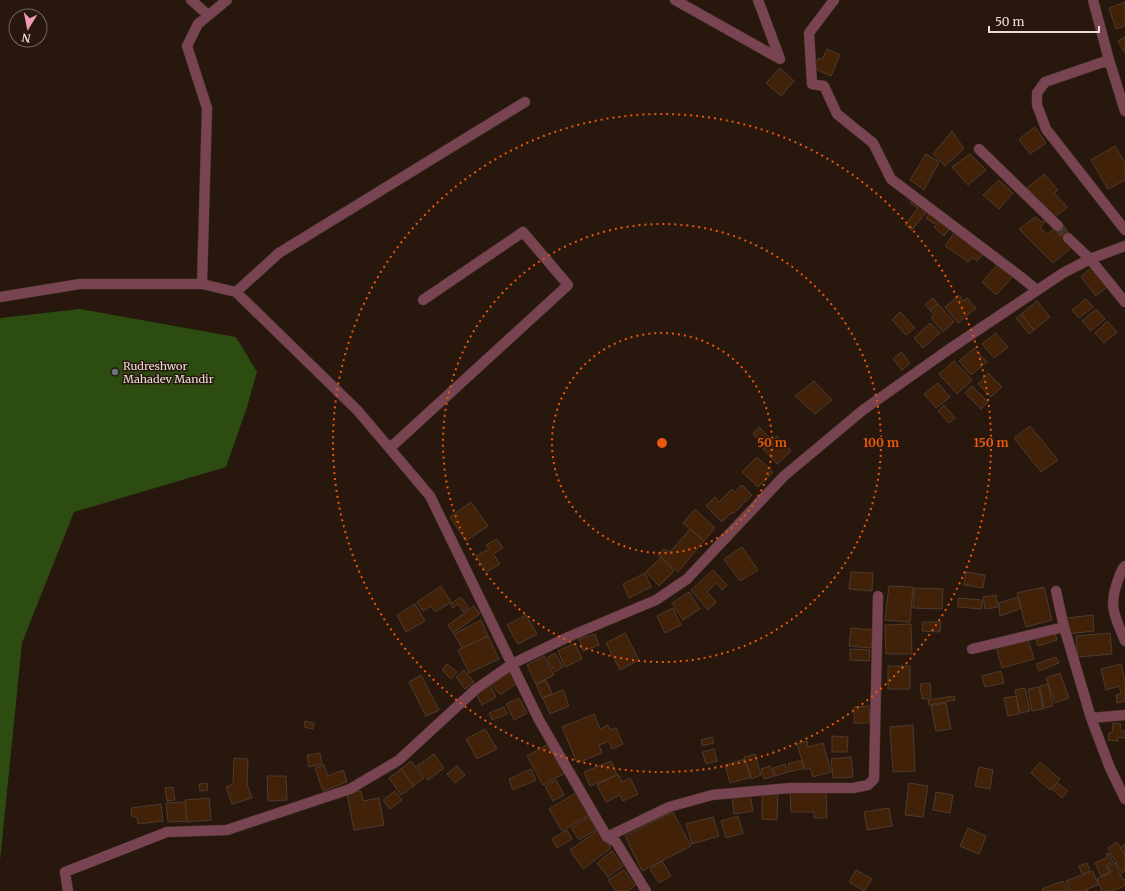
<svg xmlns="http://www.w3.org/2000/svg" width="1125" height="891" viewBox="0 0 1125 891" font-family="Merriweather,serif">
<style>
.green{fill:#2c4c12}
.building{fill:#412108;stroke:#4d3b2f}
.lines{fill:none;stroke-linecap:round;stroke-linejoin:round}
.minor-tunnel{stroke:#44352a;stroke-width:10;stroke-dasharray:10 5;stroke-linecap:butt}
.minor-casing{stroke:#423328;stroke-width:11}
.minor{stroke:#784451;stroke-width:10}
.ring{fill:none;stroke:#e8590c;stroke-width:2;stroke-dasharray:2 4}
.worship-dot{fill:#6b7280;stroke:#27170c;stroke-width:1.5}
.labels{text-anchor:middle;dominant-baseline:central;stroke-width:3;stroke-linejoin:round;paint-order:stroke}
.poi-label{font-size:11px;fill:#e8dcd5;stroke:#27170c;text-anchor:start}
.centre{fill:#e8590c;stroke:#27170c;stroke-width:2}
.ring-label{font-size:12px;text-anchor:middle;font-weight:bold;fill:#e8590c;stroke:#27170c;stroke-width:3;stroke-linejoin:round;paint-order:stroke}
</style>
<rect width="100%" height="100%" fill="#27170c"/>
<path class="green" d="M80 309 236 337 257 372 247 407 226 467 74 512 22 643 0 861V318Z"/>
<path class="building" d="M1125 2V26L1116 29 1109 8Z
M1125 37V53L1118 41Z
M827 49 840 55 831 76 813 68 818 58 822 60Z
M780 68 794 81 781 96 766 83Z
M1035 127 1046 143 1030 154 1019 139Z
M952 131 964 149 945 166 933 154Z
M1115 146 1125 163V180L1108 189 1091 160Z
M926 154 939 162 924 190 910 180Z
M970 154 986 170 968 185 952 167Z
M1044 174 1058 190 1054 193 1067 207 1055 217 1043 203 1041 204 1027 188Z
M999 180 1013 193 999 209 983 195Z
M913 199 928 210 912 230 905 225 918 208 910 203Z
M931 211 939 218 934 224 926 218Z
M1035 217 1042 222 1048 218 1040 228 1047 234 1060 225 1071 235 1072 247 1053 263 1019 229Z
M941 219 951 227 944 236 934 227Z
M954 233 958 236 960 234 985 252 977 261 972 257 968 262 945 246Z
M999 263 1013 276 996 295 982 282Z
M1092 267 1108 286 1096 296 1081 277Z
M959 295 964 301 967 298 976 308 958 323 945 307Z
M933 298 938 304 930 310 925 305Z
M1086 299 1093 307 1079 318 1072 310Z
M1037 301 1050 317 1034 330 1021 314Z
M938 304 954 322 943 332 931 318 934 315 930 310Z
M1096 309 1105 319 1091 331 1082 321Z
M900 312 915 328 906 335 892 320Z
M1021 314 1034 330 1029 334 1016 318Z
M1107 321 1117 332 1104 343 1095 333Z
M930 323 940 333 923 348 914 338Z
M996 333 1008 347 994 358 982 344Z
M974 348 987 362 971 375 959 361Z
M901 352 910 363 902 370 893 359Z
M954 361 972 380 957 394 939 374Z
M988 373 1002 387 991 397 978 384Z
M814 381 832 400 815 414 795 396Z
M938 383 950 397 936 408 924 394Z
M972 386 988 402 981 409 965 393Z
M944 405 955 418 949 423 938 411Z
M1030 426 1058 460 1041 472 1014 438Z
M759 427 769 437 763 444 753 434Z
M777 436 791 451 777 464 763 449Z
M757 457 773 472 758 487 742 472Z
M742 485 752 495 734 513H731L722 522 706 506 715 497 719 502 732 489 735 492Z
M471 502 488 526 466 541 450 517Z
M695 509 715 528 704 541 683 523Z
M690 529 704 541 678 572 658 555 663 549 670 552Z
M497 539 503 548 493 554 500 564 486 572 476 556 489 549 486 545Z
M742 547 758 570 740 581 724 559Z
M661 557 674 571 659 586 646 572Z
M713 570 727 585 722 590 716 583 707 592 716 602 708 610 691 590Z
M851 572 873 573 872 591 849 589Z
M966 572 985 575 983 588 964 585Z
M645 573 651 587 629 598 623 584Z
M441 586 451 602 435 612 431 606 423 611 417 602Z
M889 586 913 587 910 622 885 620Z
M1044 587 1052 620 1026 627 1017 593Z
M914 588 943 589 942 609 913 608Z
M689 592 700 609 683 620 672 603Z
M996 595 998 607 985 609 983 597Z
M461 597 469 608 463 612 458 604 453 608 450 604Z
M1018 597 1022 608 1000 616 999 603Z
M958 598 982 600V609L958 607Z
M415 604 425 621 406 632 397 615Z
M474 606 480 614 453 633 448 625Z
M673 608 681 625 665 633 657 616Z
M526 615 537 634 518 644 507 625Z
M1093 615 1094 631 1068 634 1067 618Z
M481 620 488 636 462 648 454 634Z
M923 622H941L940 632 922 631Z
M911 624 912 654H886L885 625Z
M851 628 873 630 871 648 849 646Z
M1054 631 1057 640 1038 646 1035 637Z
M625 633 639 660 620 670 606 643Z
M1110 633 1112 654 1078 657 1076 636Z
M595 634 599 645 583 651 579 639Z
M488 636 499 659 469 673 458 650Z
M1028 639 1034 659 1002 668 996 647Z
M575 643 582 659 565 667 558 651Z
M850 649 870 650 869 661 850 660Z
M555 653 563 667 555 672 547 658Z
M544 656 554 675 536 684 527 665Z
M1056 657 1059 663 1039 671 1036 664Z
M447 664 457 672 451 679 442 670Z
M1121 664 1125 681V701L1117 703 1116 695 1121 693 1119 686 1106 690 1101 669Z
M888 666H910V689H888Z
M464 670 474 682 465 689 456 677Z
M511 671 519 682 500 695 492 684Z
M1001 671 1004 683 985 687 982 676Z
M1060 673 1069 698 1055 703 1046 678Z
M421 675 439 710 426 716 409 682Z
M546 680 552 694 542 698 536 684Z
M930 683 931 698 922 699 920 684Z
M1048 684 1053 706 1044 708 1040 686Z
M490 685 496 697 482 705 476 693Z
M1039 687 1043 709 1032 711 1028 689Z
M1025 688 1030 711 1020 713 1015 690Z
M563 690 569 706 550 714 543 698Z
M954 696 955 700 929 705 928 700Z
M1016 696 1019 714 1008 716 1004 698Z
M519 698 527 713 514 720 506 704Z
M946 703 951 729 936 731 931 706Z
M869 706 870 723H854V707Z
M504 707 507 714 492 720 489 713Z
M594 714 600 729 608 725 610 730 616 728 623 744 612 749 609 741 599 745 602 753 577 763 562 727Z
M305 721 314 723 313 729 304 727Z
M1113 723 1121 724 1120 731H1125V738L1118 737V741L1108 740 1109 733H1112Z
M913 725 915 771 893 772 890 727Z
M485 729 497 749 477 759 466 739Z
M832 736 848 737 847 752H832Z
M712 737 714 743 702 746 701 740Z
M807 741 808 747 823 743 831 772 813 777 810 768 805 770 797 744Z
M548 744 565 773 543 785 527 756Z
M714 749 717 761 706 764 702 752Z
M320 753 322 764 309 767 307 755Z
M434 754 444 768 428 780 417 766Z
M755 754 761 775 751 779 744 757Z
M851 757 853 777 833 778 831 759Z
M234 758 248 759 247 784 252 798 232 804 226 787 233 784Z
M745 759 751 777 730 783 725 765Z
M802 760 804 768 790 772 788 764Z
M411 761 424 778 414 786 401 769Z
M611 761 617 775 590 786 584 772Z
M1040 762 1060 779 1050 790 1031 773Z
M785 764 788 772 775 776 773 768Z
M324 765 328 776 343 770 347 782 323 791 315 768Z
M457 766 465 775 455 783 447 774Z
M770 766 774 776 764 779 761 769Z
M979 767 993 770 990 789 975 786Z
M401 769 414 786 401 795 389 778Z
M531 769 536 780 513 790 509 779Z
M618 774 622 782 630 778 638 794 623 801 620 795 606 802 597 785Z
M267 776H286L287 800 268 801Z
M556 780 564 795 553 801 545 786Z
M207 783 208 790 200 791 199 784Z
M909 783 928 786 923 817 905 815Z
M1057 783 1068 791 1062 798 1052 789Z
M173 787 175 800 167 801 165 788Z
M790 789H826L827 818H814V812H791Z
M361 791 363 801 379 798 384 825 354 830 347 793Z
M395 791 402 800 390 809 383 800Z
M936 792 953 795 950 813 933 810Z
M576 793 589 815 562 831 549 809Z
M762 793H778L777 820 762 819Z
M750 795 753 811 734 814 732 798Z
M209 798 211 820 187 822 185 800Z
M185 802 187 821 168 822 166 803Z
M161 804 163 821 138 824 137 817H132L131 808Z
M889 808 892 826 867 830 864 812Z
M673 812 691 846 642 871 625 836Z
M738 816 743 833 726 838 721 821Z
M589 817 597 829 579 840 571 828Z
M713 817 719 836 692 844 686 824Z
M968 828 986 836 979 854 960 846Z
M567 830 572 839 557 848 552 839Z
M598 830 611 848 583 869 570 850Z
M1117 842 1125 856V871L1122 873 1108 848Z
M1125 844V856L1120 848Z
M612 851 623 866 608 877 597 863Z
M1109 853 1113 862 1106 865 1110 872 1101 876 1095 863 1108 857 1106 854Z
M662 861 671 876 659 883 650 869Z
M1087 863 1090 871 1082 874 1079 866Z
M1115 863 1123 880 1125 879V886L1112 891H1102L1097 879 1111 873 1108 866Z
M624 870 635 886 628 891H616L608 880Z
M856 870 872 879 864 891 849 882Z
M1093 871 1098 885 1087 889 1088 891H1069L1066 881Z
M1063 881 1067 891H1043L1042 889Z"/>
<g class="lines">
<path class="minor-tunnel" d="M1058 226 1068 238"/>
<g class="minor-casing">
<path id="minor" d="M191 0 208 15
M675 0 780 59 758 0
M834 0 809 33 812 84 824 86 837 114 873 143 891 179 1017 274 1037 290
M1093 0 1109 60 1125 111
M1109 60 1045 82 1037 93V105L1046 129 1125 230
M979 149 1058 226
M1068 238 1090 259 1125 302
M202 284 207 108 187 46 198 24 227 0
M236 292 279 253 525 102
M0 297 80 284H202L236 292 358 411 430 496 539 720 607 837 616 842 646 891
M390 448 568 285 523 232 423 300
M1125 566C1121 570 1120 575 1118 580 1108 608 1115 616 1125 641
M1056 591 1064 627
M972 649 1064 627 1091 718 1110 768 1125 799
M1091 718 1125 715
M607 837 669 807 712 795 790 788H853L868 785 874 779 878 596
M68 891 65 872 167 832 227 830 350 789 399 760 476 689 512 664 568 637 656 600 687 579 784 476 863 410 948 350 1063 273 1090 259 1125 246"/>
</g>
<use href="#minor" class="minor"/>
</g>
<g class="ring">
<circle cx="662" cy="443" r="110"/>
<circle cx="662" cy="443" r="219"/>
<circle cx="662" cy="443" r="329"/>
</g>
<circle class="worship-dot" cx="115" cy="372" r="4"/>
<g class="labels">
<g class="poi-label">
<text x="123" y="366">Rudreshwor<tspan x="123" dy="13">Mahadev Mandir</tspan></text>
</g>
</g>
<circle cx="662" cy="443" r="6" class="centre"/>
<g class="ring-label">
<text x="772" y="447">50 m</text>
<text x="881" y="447">100 m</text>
<text x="991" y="447">150 m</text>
</g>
<g transform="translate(28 28) rotate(190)"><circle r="19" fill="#27170c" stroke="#74665c"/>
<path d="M0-3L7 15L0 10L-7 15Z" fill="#f19ab4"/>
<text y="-6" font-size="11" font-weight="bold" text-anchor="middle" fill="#e8dcd5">N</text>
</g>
<path d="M989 26v6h110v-6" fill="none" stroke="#e8dcd5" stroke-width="2"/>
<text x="995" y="26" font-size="12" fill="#e8dcd5" stroke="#27170c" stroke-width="3" paint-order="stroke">50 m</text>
</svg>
